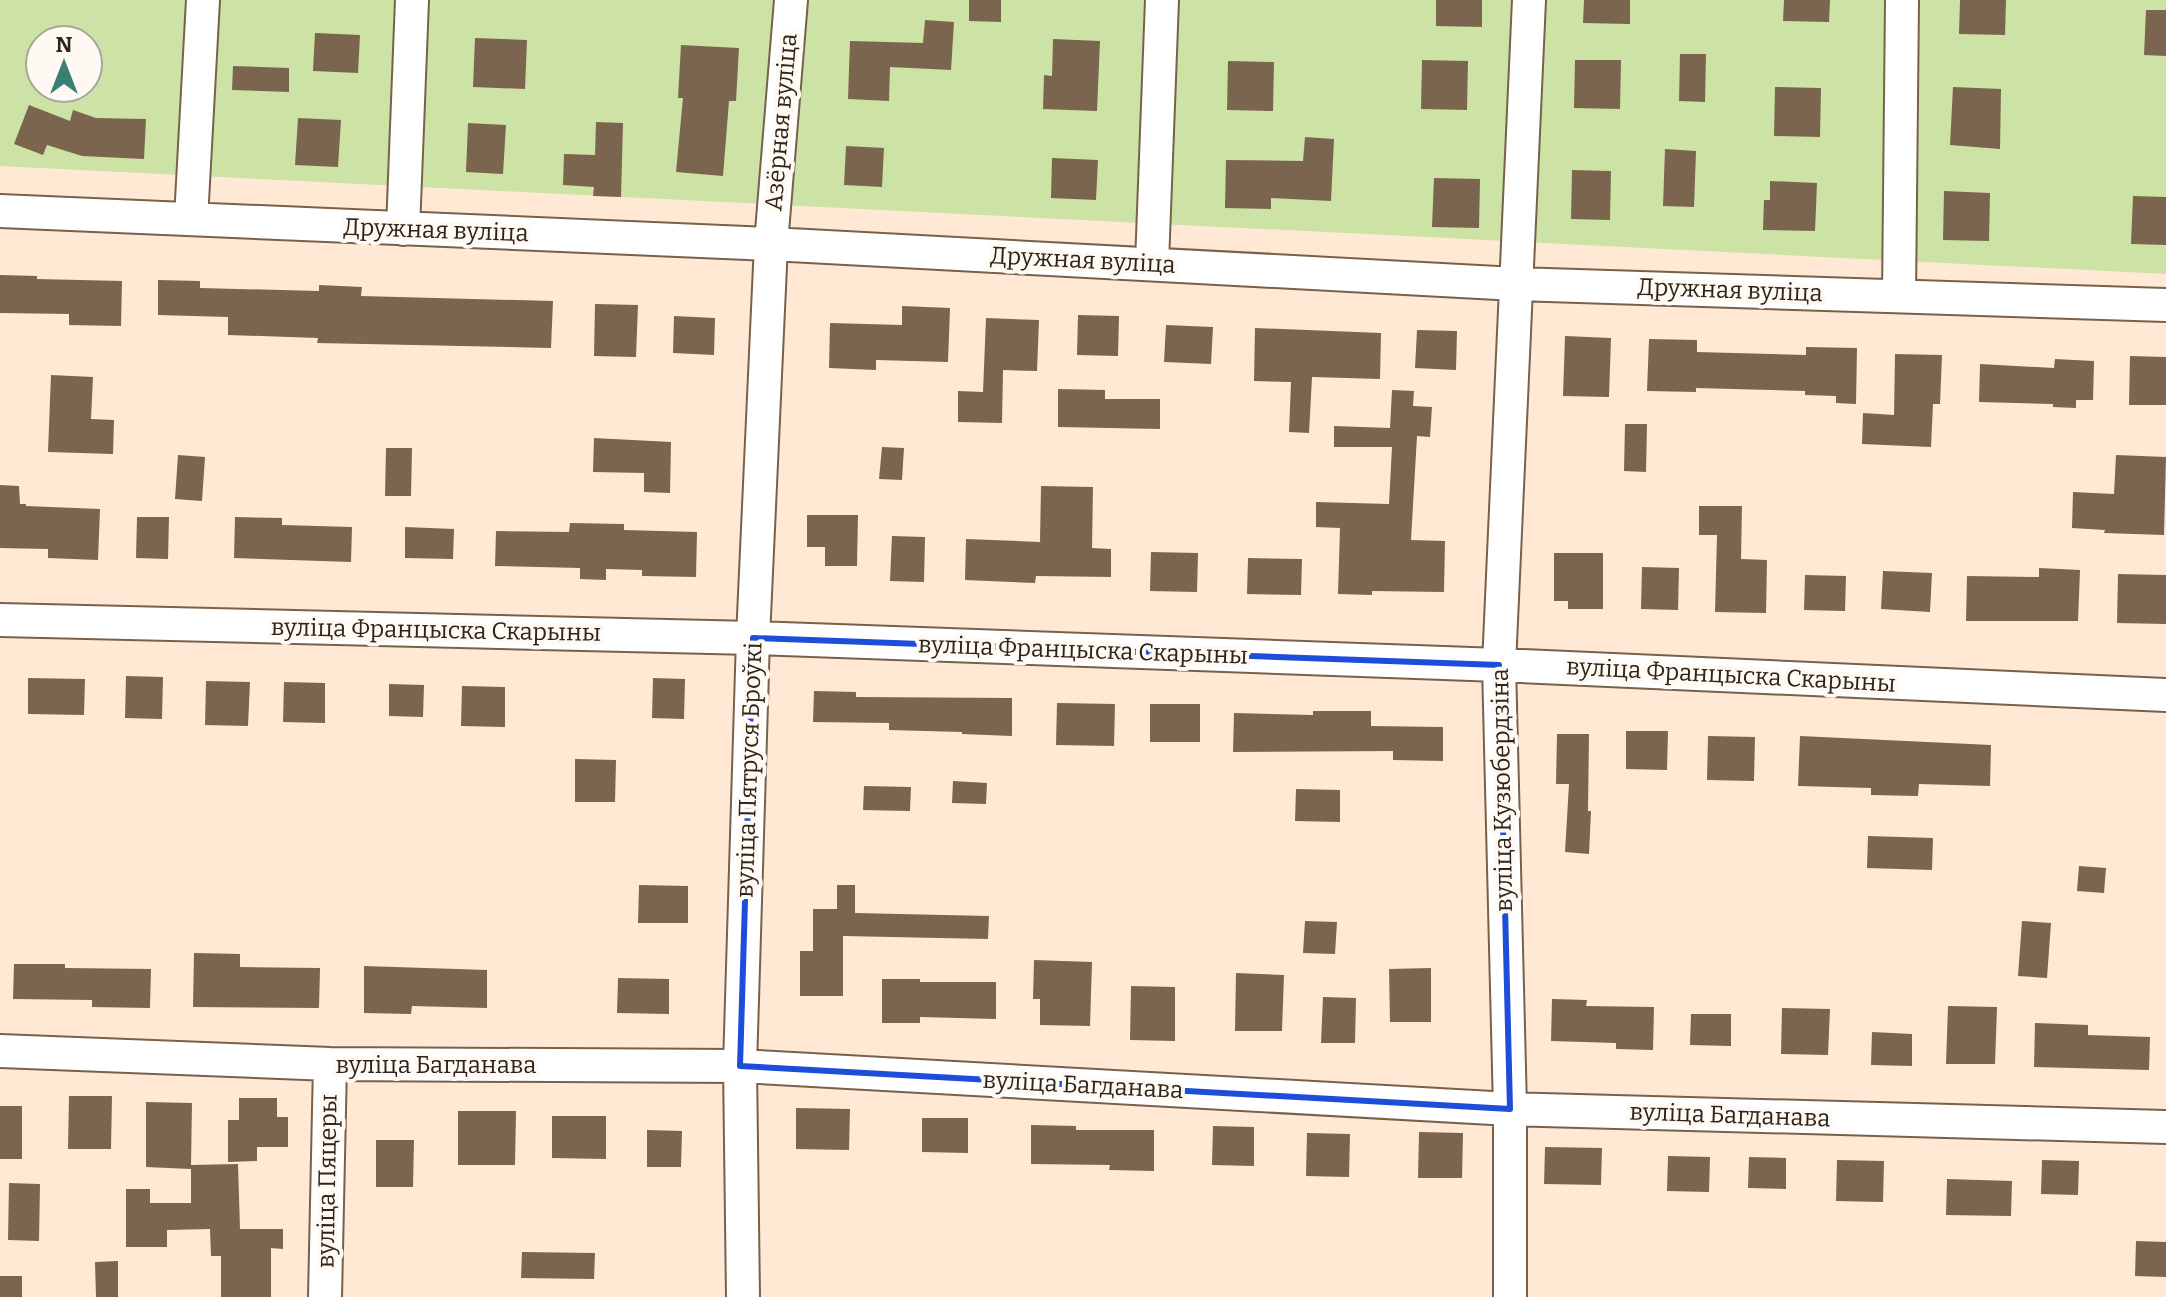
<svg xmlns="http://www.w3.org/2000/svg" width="2166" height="1297" viewBox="0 0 2166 1297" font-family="Bitter,serif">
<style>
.green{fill:#cce3a5;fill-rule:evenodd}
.building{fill:#7c654e}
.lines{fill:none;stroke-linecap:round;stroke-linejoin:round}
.minor-casing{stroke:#78614b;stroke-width:36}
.minor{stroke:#fff;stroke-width:32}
.marked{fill:none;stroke:#1d4ed8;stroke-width:6;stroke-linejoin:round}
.labels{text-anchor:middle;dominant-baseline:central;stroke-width:8;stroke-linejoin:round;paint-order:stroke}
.street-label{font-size:24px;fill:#2e241b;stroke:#fff9f4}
</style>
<rect width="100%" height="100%" fill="#ffe9d5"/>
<path class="green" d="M0 0H2166V274L0 166ZM40 40H88V88H40Z"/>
<path class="building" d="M969 0H1001V22L969 21Z
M1436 0H1482V27L1436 26Z
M1584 0H1630V24L1583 23Z
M1784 0H1830L1829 22 1783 21Z
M1960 0H2006L2005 35 1959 34Z
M2146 10H2166V56L2144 55Z
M925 20 954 22 951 70 890 67 889 101 848 99 850 41 923 43Z
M315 33 360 35 358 73 313 71Z
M475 38 527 40 525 89 473 87Z
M1053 39 1100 41 1097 111 1043 109 1044 75 1052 76Z
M681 45 739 48 736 101H729L723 176 676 172 683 98H678Z
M1680 54H1706L1705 102 1679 101Z
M1422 60 1468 61 1467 110 1421 109Z
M1575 60H1621L1620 109 1574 108Z
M1228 61 1274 62 1273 111 1227 110Z
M233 66 289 68V92L232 90Z
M1775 87 1821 88 1820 137 1774 136Z
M1953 87 2001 89 2000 149 1950 145Z
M29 105 70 121 73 110 96 118 146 119 144 159 82 156 47 145 43 155 14 144Z
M298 118 341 120 338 167 295 165Z
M596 122 623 123 621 197 593 196 594 187 563 185 564 154 595 155Z
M468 123 506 125 503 174 466 172Z
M1305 137 1334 139 1331 201 1271 198V209L1225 208 1226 160 1303 161Z
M846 146 884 148 882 187 844 185Z
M1665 149 1696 151 1694 207 1663 206Z
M1052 158 1098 160 1096 200 1051 198Z
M1572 170 1611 171 1610 220 1571 219Z
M1434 178 1480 179 1479 228 1432 227Z
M1770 181 1817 183 1815 231 1763 230 1764 200H1770Z
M1944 191 1990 193 1989 241 1943 240Z
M2133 196 2166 197V245L2131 244Z
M0 275 37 276V279L122 281 121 326 69 325V314L0 313Z
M158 280 200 281V288L319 291V285L362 287 361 296 553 301 551 348 317 343 318 338 228 335V317L158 315Z
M595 304 638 305 636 357 594 356Z
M902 306 950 308 948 362 876 360V370L829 368 830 323 902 325Z
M1078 315 1119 316 1118 356 1077 355Z
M674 316 715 318 714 355 673 353Z
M986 318 1039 320 1037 371 1003 370 1002 423 958 422V391L983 392Z
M1166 325 1213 327 1211 364 1164 362Z
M1255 328 1381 333 1380 379 1312 377 1309 433 1289 432 1291 382 1254 381Z
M1417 330 1457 331 1456 370 1415 368Z
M1565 336 1611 338 1609 397 1563 396Z
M1649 339 1697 340V352L1806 355V347L1857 348 1856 404 1836 403V396L1805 395V391L1696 388V392L1647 391Z
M1895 354 1942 355 1940 404H1933L1931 447 1862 444 1863 413 1894 415Z
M2130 356 2166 357V405H2129Z
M2055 359 2094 361 2093 400H2076V408L2053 407V404L1979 402 1980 364 2054 368Z
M51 375 93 377 91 419 114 420 113 454 48 452Z
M1058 389 1105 390V399H1160V429L1058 427Z
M1392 390 1414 391 1413 406 1432 407 1430 437 1417 436 1411 540 1445 541 1444 592 1372 591V595L1338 594 1340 528 1316 527V502L1389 504 1392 447H1334V426L1390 428Z
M1625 424H1647L1646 472 1624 471Z
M594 438 671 442 670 493 644 492V473L593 472Z
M882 447 904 448 902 480 879 479Z
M386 448H412L411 496H385Z
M178 455 205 457 202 501 175 499Z
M2116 455 2166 457 2164 535 2104 533 2105 530 2072 528 2073 492 2114 494Z
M0 485 19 486 20 504H26V506L100 509 98 560 48 558V549L0 548Z
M1041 486 1093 487 1092 548 1111 549V577L1036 576 1035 583 965 580 966 539 1040 542Z
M1699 506H1742L1741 559 1767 560 1766 613 1715 612 1717 535H1699Z
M807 515H858L857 566H825V547H807Z
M137 517H169L168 559 136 558Z
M235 517 282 518V525L352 527 351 562 234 558Z
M570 523 624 524V530L697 532 696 577 642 576V570L606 569V580L580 579V568L495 566 496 531 569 532Z
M405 527 454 529 453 559 405 558Z
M892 536 925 537 924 582 890 581Z
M1151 552 1198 553 1197 592 1150 591Z
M1554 553H1603V609H1568V601H1554Z
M1248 558 1302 559 1301 595 1247 594Z
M1642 567 1679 568 1678 610 1641 609Z
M2039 568 2080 570 2078 621H1966L1967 576 2039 577Z
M1883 571 1932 573 1930 612 1881 609Z
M2118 574 2166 575V624L2117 623Z
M1805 575 1846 576 1845 611 1804 610Z
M126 676 163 677 162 719 125 718Z
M28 678 85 679 84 715 28 714Z
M653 678 685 679 684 719 652 718Z
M206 681 250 682 248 726 205 725Z
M284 682 325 683V723L283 722Z
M389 684 424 685 423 717 389 716Z
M462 686 505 687V727L461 726Z
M814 691 856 692V697L1012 698V736L962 734V732L889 730V723L813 722Z
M1057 703 1115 704 1114 746 1056 745Z
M1150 704H1200V742H1150Z
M1313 711H1371V726L1443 727V761L1393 760V751L1233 752 1234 713 1313 715Z
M1626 731H1668L1667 770 1626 769Z
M1557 734H1589L1588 811H1591L1589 854 1565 852 1569 784H1556Z
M1708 736 1755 737 1754 781 1707 780Z
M1800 736 1991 745 1990 786 1919 784 1918 796 1871 795V788L1798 786Z
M575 759 616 760 615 802H575Z
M953 781 987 783 986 804 952 803Z
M864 786 911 787 910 811 863 810Z
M1296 789 1340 790V822L1295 821Z
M1868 836 1933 838 1932 870 1867 868Z
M2079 866 2106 868 2104 893 2077 891Z
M639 885 688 886V923H638Z
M837 885H855V913L989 916 988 939 843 936V996H800V951H813V909H837Z
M1305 921 1337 922 1335 954 1303 953Z
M2022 921 2051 923 2047 978 2018 976Z
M194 953 240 954V967L320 968 319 1008 193 1007Z
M1034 960 1092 962 1090 1026 1040 1025V999H1033Z
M14 964H65V968L151 969 150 1008 92 1007V1000L13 999Z
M364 966 487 970V1008L412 1006 411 1014 364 1013Z
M1431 968V1022H1390L1389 969Z
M1236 973 1284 975 1282 1031H1235Z
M618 978 669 979V1014L617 1013Z
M882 979H920V982H996V1019L920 1017V1023H882Z
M1131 986 1175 987V1041L1130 1040Z
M1323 997 1356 998 1355 1043H1321Z
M1552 999 1587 1000 1586 1006 1654 1007 1653 1050 1616 1049V1043L1551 1041Z
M1948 1006 1997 1007 1995 1064H1946Z
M1782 1008 1830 1009 1828 1055 1781 1054Z
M1691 1014H1731V1046L1690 1045Z
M2035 1023 2088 1025V1035L2150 1037 2149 1070 2034 1067Z
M1872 1032 1912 1034V1066L1871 1065Z
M69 1096H112L111 1149H68Z
M239 1098H277V1117H288V1147H257V1161L228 1162V1120H239Z
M146 1102 192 1103 191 1165 238 1164 240 1229H283V1249L271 1248V1297H221V1256H211L210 1229 167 1230V1247H126V1189H150V1203H191V1169L146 1167Z
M0 1106H22V1159H0Z
M796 1108 850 1109 849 1150 796 1149Z
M458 1111H516L515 1165H458Z
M552 1116H606V1159L552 1158Z
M922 1118H968V1153L922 1152Z
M1031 1125 1076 1126V1130H1154V1171L1109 1170 1110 1165 1031 1164Z
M1213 1126 1254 1127V1166L1212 1165Z
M647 1130 682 1131 681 1167H647Z
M1419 1132 1463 1133 1462 1178H1418Z
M1307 1133 1350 1134 1349 1177 1306 1176Z
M376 1140H414L413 1187H376Z
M1545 1147 1602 1148 1601 1185 1544 1184Z
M1668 1156 1710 1157 1709 1192 1667 1191Z
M1749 1157 1786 1158V1189L1748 1188Z
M1837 1160 1884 1161 1883 1202 1836 1201Z
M2042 1160 2079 1161 2078 1195 2041 1194Z
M1947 1179 2012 1181 2011 1216 1946 1215Z
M9 1183 40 1184 39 1241 8 1240Z
M2136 1241 2166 1242V1277L2135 1276Z
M522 1252 595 1253 594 1279 521 1278Z
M118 1261V1297H96L95 1262Z
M0 1276H22V1297H0Z"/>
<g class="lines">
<g class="minor-casing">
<path id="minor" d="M0 211 771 244 1516 284 2166 305
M191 219 203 0
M403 229 412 0
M1152 263 1162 0
M1899 296 1902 0
M0 620 753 638 1499 665 2166 695
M0 1051 330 1064 740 1066 1510 1109 2166 1127
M325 1297 330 1064
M743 1297 740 1066 753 638 771 244 791 0
M1510 1297V1109L1499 665 1529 0"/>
</g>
<use href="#minor" class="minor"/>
</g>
<path class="marked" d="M753 638 1499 665 1510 1109 740 1066Z"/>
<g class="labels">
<g class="street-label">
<text transform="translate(781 122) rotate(-85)">Азёрная вуліца</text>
<text transform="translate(436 230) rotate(2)">Дружная вуліца</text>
<text transform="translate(1083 260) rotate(3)">Дружная вуліца</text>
<text transform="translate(1730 290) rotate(2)">Дружная вуліца</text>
<text transform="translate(436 630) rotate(1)">вуліца Францыска Скарыны</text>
<text transform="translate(1083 650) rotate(2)">вуліца Францыска Скарыны</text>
<text transform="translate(1731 675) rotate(3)">вуліца Францыска Скарыны</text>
<text transform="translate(749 770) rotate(-88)">вуліца Пятруся Броўкі</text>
<text transform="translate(1502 790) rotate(-91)">вуліца Кузюбердзіна</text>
<text x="436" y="1065">вуліца Багданава</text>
<text transform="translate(1083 1085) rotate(3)">вуліца Багданава</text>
<text transform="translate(1730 1115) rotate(2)">вуліца Багданава</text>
<text transform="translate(327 1181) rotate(-89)">вуліца Пяцеры</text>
</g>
</g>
<g transform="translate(64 64)"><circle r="38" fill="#fff9f4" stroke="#aba49d" stroke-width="2"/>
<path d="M0-6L14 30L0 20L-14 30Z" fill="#3a7f74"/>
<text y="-12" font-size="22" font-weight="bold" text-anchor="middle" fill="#2e241b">N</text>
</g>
</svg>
